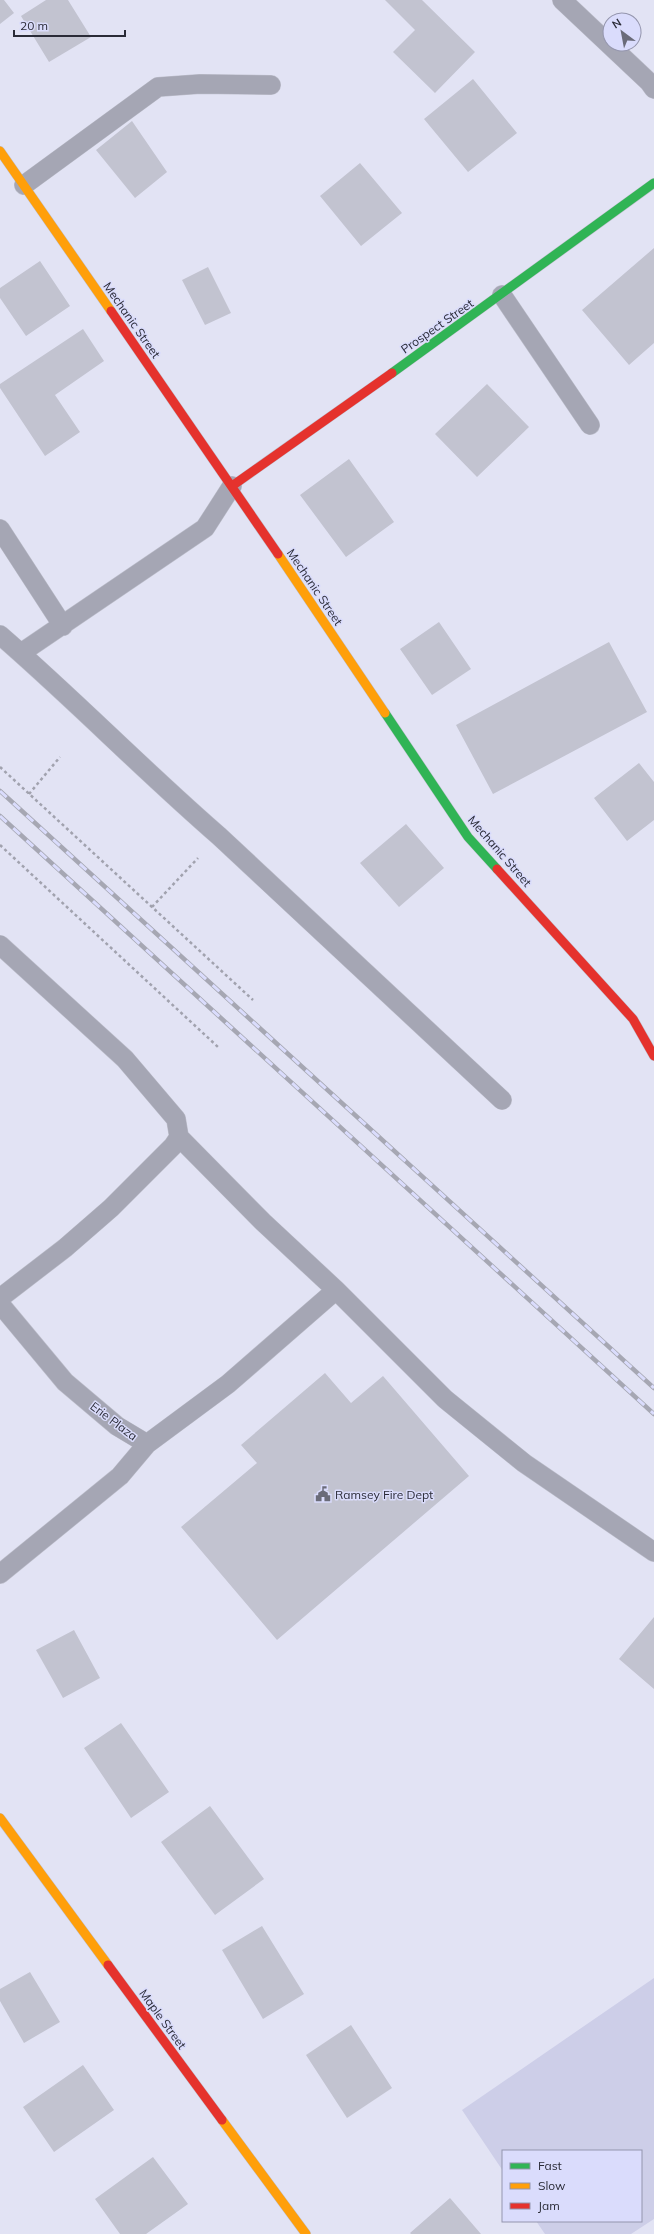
<svg xmlns="http://www.w3.org/2000/svg" width="654" height="2234" viewBox="0 0 654 2234" font-family="Mulish,sans-serif">
<style>
.green{fill:#cdcee8}
.building{fill:#c2c3d0}
.lines{fill:none;stroke-linecap:round;stroke-linejoin:round}
.lane-casing{stroke:#bfc0cd;stroke-width:20}
.fast-casing{stroke:#bfc0cd;stroke-width:10}
.slow-casing{stroke:#bfc0cd;stroke-width:10}
.jam-casing{stroke:#bfc0cd;stroke-width:10}
.path{stroke:#a1a2ae;stroke-width:2.5;stroke-dasharray:3 3;stroke-linecap:butt}
.lane{stroke:#a5a6b4;stroke-width:19}
.fast{stroke:#30b455;stroke-width:9}
.slow{stroke:#ff9f0a;stroke-width:9}
.jam{stroke:#e5322d;stroke-width:9}
.rail-casing{stroke:#a6a7b3;stroke-width:4.5}
.rail{stroke:#dadcfc;stroke-width:3;stroke-dasharray:9;stroke-linecap:butt}
.labels{text-anchor:middle;dominant-baseline:central;stroke-width:3;stroke-linejoin:round;paint-order:stroke}
.street-label{font-size:12px;fill:#2a2b37;stroke:#dadcfc}
.poi-label{font-size:12px;fill:#2a2b37;stroke:#dadcfc;text-anchor:start}
</style>
<rect width="100%" height="100%" fill="#e2e3f4"/>
<path class="green" d="M654 1978V2219L631 2234H545L536 2221H641V2151H503V2171L462 2110Z"/>
<path class="building" d="M0 0H4L14 13 0 24Z
M46 0H68L91 37 49 62 21 16Z
M385 0H422L475 52 435 93 393 52 415 30Z
M473 79 517 133 468 172 424 119Z
M132 121 167 172 135 198 96 150Z
M360 163 402 213 361 246 320 196Z
M654 248V343L629 365 582 310Z
M40 261 70 306 26 336 0 298V288Z
M208 267 231 313 205 325 182 280Z
M83 329 104 361 55 395 80 432 45 456 0 388V384Z
M487 384 529 427 477 477 435 434Z
M349 459 394 522 346 557 300 495Z
M439 622 471 669 432 695 400 649Z
M609 642 647 712 493 794 456 725Z
M639 763 654 782V820L627 841 594 798Z
M406 824 444 868 399 907 360 863Z
M325 1373 351 1403 383 1376 469 1476 277 1640 181 1527 257 1463 241 1445Z
M654 1617V1689L619 1659Z
M74 1630 100 1678 63 1698 36 1650Z
M121 1723 169 1792 131 1818 84 1748Z
M210 1806 264 1879 215 1915 161 1842Z
M262 1926 304 1994 263 2019 222 1950Z
M30 1972 60 2022 24 2043 0 2001V1989Z
M351 2025 392 2088 347 2118 306 2055Z
M83 2065 114 2110 54 2152 23 2107Z
M153 2157 188 2204 146 2234H120L95 2199Z
M450 2198 481 2234H411L410 2233Z"/>
<g class="lines">
<g class="lane-casing">
<path id="lane" d="M562 0 649 82 654 89
M24 185 158 87 200 84 271 85
M502 295 590 425
M0 529 63 626
M0 635C75 700 144 771 219 836L502 1100
M21 653 205 528 232 486
M0 945 125 1059 176 1119 179 1137 173 1146 111 1208 65 1248 0 1298
M179 1137 263 1222 336 1290 445 1399 524 1463 654 1552
M0 1304 65 1382 117 1426 147 1444 120 1476 0 1574
M147 1444 228 1384 336 1290"/>
</g>
<g class="fast-casing">
<path id="fast" d="M392 373 654 183
M385 713 468 837 497 869"/>
</g>
<g class="slow-casing">
<path id="slow" d="M0 151 111 311
M278 554 385 713
M0 1818 108 1965
M222 2120 306 2234"/>
</g>
<g class="jam-casing">
<path id="jam" d="M111 311 278 554
M232 486 392 373
M497 869 633 1019 654 1056
M108 1965 222 2120"/>
</g>
<path class="path" d="M0 767 253 1000
M29 794 60 757
M0 845 218 1047
M152 907 198 858"/>
<use href="#lane" class="lane"/>
<use href="#fast" class="fast"/>
<use href="#slow" class="slow"/>
<use href="#jam" class="jam"/>
<g class="rail-casing">
<path id="rail" d="M0 791 654 1388
M0 816 654 1414"/>
</g>
<use href="#rail" class="rail"/>
</g>
<defs>
<g id="civic-bare" transform="scale(1.2)"><path d="M-.6-6.5H3V-4.5H.6V-3L4-1V1h2V6H-6V1h2V-1L-.6-3ZM-1.2 2.5V6h2.4V2.5Z" fill="#6a6b79" stroke="#dadcfc" stroke-width="2.5" paint-order="stroke"/></g>
</defs>
<g fill-rule="evenodd">
<use href="#civic-bare" x="323" y="1494"/>
</g>
<g class="labels">
<g class="street-label">
<text transform="translate(132 320) rotate(55)">Mechanic Street</text>
<text transform="translate(437 326) rotate(-35)">Prospect Street</text>
<text transform="translate(315 587) rotate(56)">Mechanic Street</text>
<text transform="translate(500 851) rotate(49)">Mechanic Street</text>
<text transform="translate(114 1421) rotate(37)">Erie Plaza</text>
<text transform="translate(163 2019) rotate(54)">Maple Street</text>
</g>
<g class="poi-label">
<text x="335" y="1494">Ramsey Fire Dept</text>
</g>
</g>
<rect x="502" y="2150" width="140" height="72" fill="#dadcfc" stroke="#9495ad"/>
<rect x="510" y="2163" width="20" height="6" fill="#30b455" stroke="#9495ad"/>
<text x="538" y="2170" font-size="12" fill="#2a2b37">Fast</text>
<rect x="510" y="2183" width="20" height="6" fill="#ff9f0a" stroke="#9495ad"/>
<text x="538" y="2190" font-size="12" fill="#2a2b37">Slow</text>
<rect x="510" y="2203" width="20" height="6" fill="#e5322d" stroke="#9495ad"/>
<text x="538" y="2210" font-size="12" fill="#2a2b37">Jam</text>
<g transform="translate(622 32) rotate(328)"><circle r="19" fill="#dadcfc" stroke="#9495ad"/>
<path d="M0-3L7 15L0 10L-7 15Z" fill="#6a6b79"/>
<text y="-6" font-size="11" font-weight="bold" text-anchor="middle" fill="#2a2b37">N</text>
</g>
<path d="M14 30v6h111v-6" fill="none" stroke="#2a2b37" stroke-width="2"/>
<text x="20" y="30" font-size="12" fill="#2a2b37" stroke="#dadcfc" stroke-width="3" paint-order="stroke">20 m</text>
</svg>
